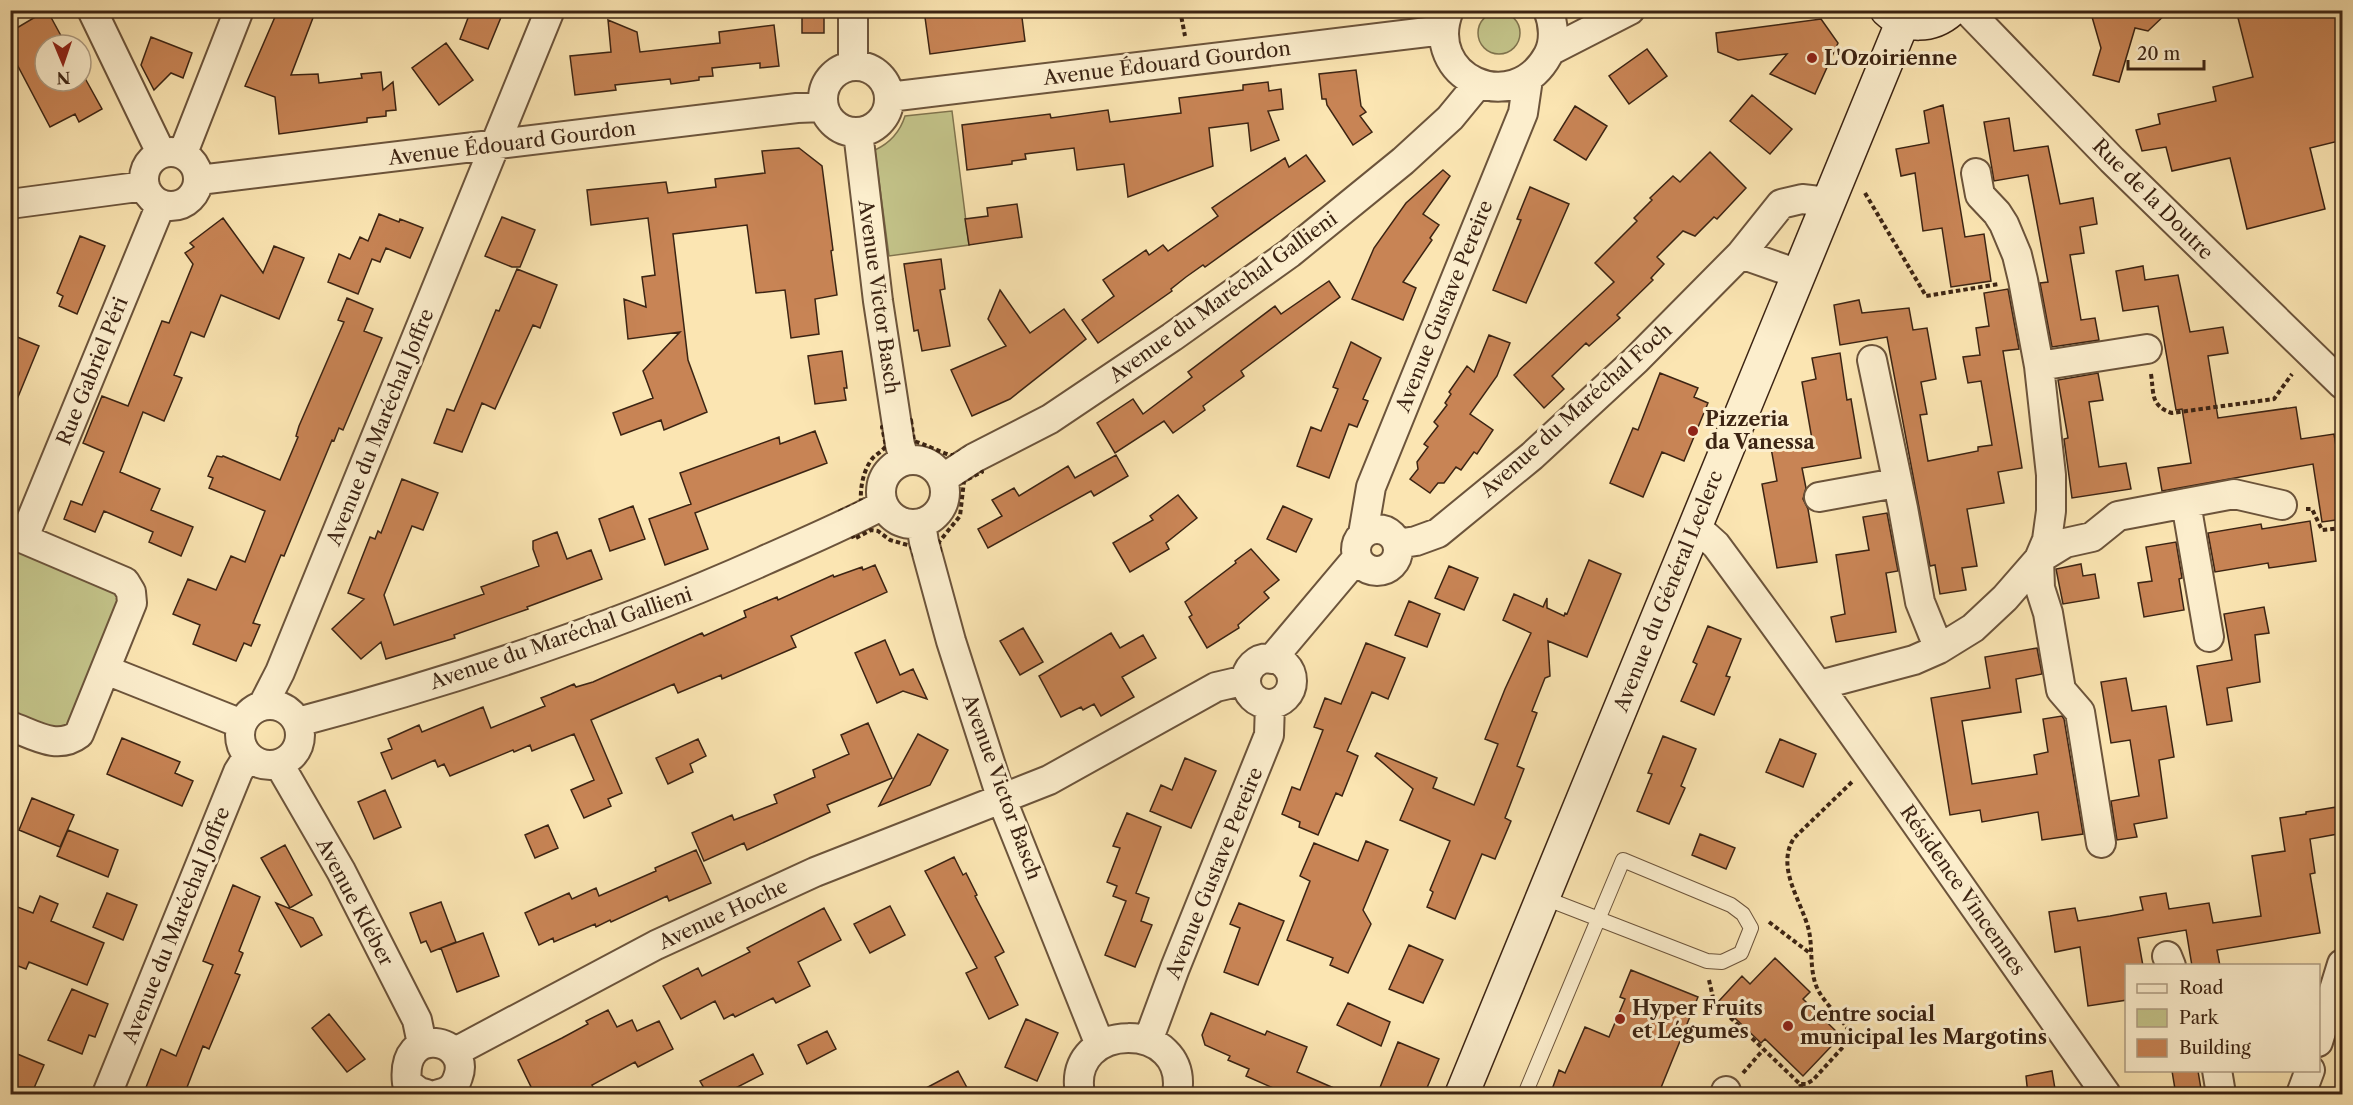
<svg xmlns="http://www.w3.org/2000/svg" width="2353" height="1105" viewBox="0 0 2353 1105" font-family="'Libre Caslon Text',serif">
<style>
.green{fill:#c3c389;stroke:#80744e;stroke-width:1.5}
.building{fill:#c88455;stroke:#3c2413;stroke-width:1.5}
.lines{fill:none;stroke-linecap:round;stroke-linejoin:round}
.lane-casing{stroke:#6c543b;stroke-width:16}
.street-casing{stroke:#6c543b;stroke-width:32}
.secondary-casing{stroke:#3c2413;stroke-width:36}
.path{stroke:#3c2413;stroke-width:4;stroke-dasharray:4.5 3;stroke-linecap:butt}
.lane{stroke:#fceecd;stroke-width:14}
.street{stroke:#fceecd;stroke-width:28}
.secondary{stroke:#fceecd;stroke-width:33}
.poi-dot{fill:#8f2418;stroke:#fceecd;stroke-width:2}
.labels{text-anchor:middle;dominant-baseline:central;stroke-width:6;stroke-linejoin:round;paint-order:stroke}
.poi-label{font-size:20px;font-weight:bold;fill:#3c2413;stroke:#fceecd;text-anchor:start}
.street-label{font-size:20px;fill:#3c2413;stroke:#fceecd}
</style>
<rect width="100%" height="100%" fill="#fbe5b2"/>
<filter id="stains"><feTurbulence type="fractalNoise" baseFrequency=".00333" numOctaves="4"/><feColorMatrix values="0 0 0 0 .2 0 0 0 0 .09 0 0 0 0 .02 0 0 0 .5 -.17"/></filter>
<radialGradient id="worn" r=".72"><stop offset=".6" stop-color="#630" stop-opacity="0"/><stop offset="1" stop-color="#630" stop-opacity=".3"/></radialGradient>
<path class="green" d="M1478 33a21 21 0 1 1 42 0a21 21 0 1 1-42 0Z
M952 111 969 245 889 256 875 150C890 143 900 132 905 116Z
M10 533 125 582 79 734 11 726Z"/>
<path class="building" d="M47 10 66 45H45V81H81V71L102 109 79 122 75 114 50 127 10 51V32Z
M278 10H316L291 75 318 74 319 83 362 78 361 74 381 72 383 90 393 82 396 110 386 111V116L367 118V122L279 134 275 97 245 86Z
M471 10H504L488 49 460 39Z
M802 10H824V33H802Z
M924 10H1021L1025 41 930 54Z
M2090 10H2170L2148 31 2135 28 2119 82 2093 75 2101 48Z
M2236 10H2343V140L2310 148 2325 209 2247 229 2230 158 2172 171 2166 147 2142 151 2136 130 2160 124 2158 114 2216 101 2213 87 2253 77Z
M1821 19 1838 43 1815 94 1770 74 1787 54 1738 60 1718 52 1716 33Z
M608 20 637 32 640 52 720 43 719 32 774 25 779 66 760 68V63L712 68 713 76 699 77V80L671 84 670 79 615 85 616 90 575 95 570 56 611 52Z
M151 37 192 53 183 78 171 73 154 90 141 65Z
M446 43 473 80 439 105 412 68Z
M1647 49 1667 76 1629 104 1609 76Z
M1356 70 1361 106 1366 112 1360 116 1372 132 1353 145 1327 105 1326 99H1322L1319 74Z
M1268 82 1269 91 1281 89 1283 109 1268 111 1279 140 1251 151 1248 123 1209 128 1213 166 1128 197 1124 164 1077 170 1074 148 1025 154 1026 159 1012 161V164L967 170 962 125 1050 114 1051 118 1108 110 1110 122 1181 113 1179 98 1243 90V85Z
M1752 95 1792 129 1770 154 1730 121Z
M1943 105 1965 237 1984 234 1991 281 1951 287 1942 228 1923 231 1915 173 1901 176 1896 149 1929 143 1924 111Z
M1575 106 1607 126 1586 160 1554 140Z
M2009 118 2014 151 2048 146 2060 204 2093 198 2097 224 2080 227 2084 253 2070 255 2081 320 2095 318 2099 340 2052 347 2040 283 2048 282 2028 175 1994 181 1992 169 1984 122Z
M799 148 822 166 833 250 831 251 837 295 815 299 819 334 791 338 785 290 756 293 747 225 673 234 688 360 707 412 664 430 661 420 621 435 613 413 653 398 643 371 680 332 628 339 624 299 646 307 642 277 655 275 648 218 591 225 587 190 666 182 668 193 716 187 715 179 765 173 762 151Z
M1710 152 1746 188 1717 219 1714 217 1695 236 1683 231 1657 257 1664 264 1651 278 1653 280 1617 315 1620 318 1589 346 1586 343 1552 376 1564 389 1544 408 1514 375 1614 282 1595 263 1637 221 1634 218 1652 200 1650 198 1673 176 1680 182Z
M1306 155 1325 181 1205 267 1203 265 1186 277 1171 289 1172 291 1098 343 1082 320 1114 296 1103 280 1146 250 1149 255 1163 245 1168 251 1218 216 1212 208 1285 158 1289 167Z
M1443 170 1450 176 1423 214 1439 225 1430 238 1432 240 1403 282 1416 288 1403 320 1352 299 1374 248 1406 203Z
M1530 187 1569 204 1526 303 1493 290 1521 220 1517 219Z
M1017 204 1022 237 969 245 965 219 988 216 987 208Z
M379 214 399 222 400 219 423 228 410 258 386 248 380 262 372 259 358 294 328 282 339 254 350 259 360 237 368 241Z
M502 217 535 230 520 267H512L485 256Z
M223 218 263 273 274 246 304 258 279 319 221 295 204 337 191 332 174 375 182 378 164 421 143 412 120 472 160 489 151 510 193 527 181 556 149 542 153 532 104 511 95 532 64 519 71 501 82 505 104 452 83 443 102 396 128 406 162 321 169 323 193 264 185 253 194 247 190 243Z
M80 236 105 246 77 314 59 306 63 296 57 293Z
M941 259 945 289 940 290 950 346 922 351 918 330 914 331 904 264Z
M2143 266 2145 280 2178 275 2190 332 2223 327 2228 353 2208 356 2218 418 2296 407 2301 439 2334 434 2338 459H2340L2343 472V519L2322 522 2313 464 2162 491 2158 468 2191 463 2182 409 2176 410 2158 306 2123 311 2116 271Z
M517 269 557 285 540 328 533 325 495 409 482 403 462 452 434 443 447 409 454 411 496 310 499 311Z
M1329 281 1340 297 1241 371 1244 376 1203 406 1205 410 1173 433 1164 421 1115 453 1097 423 1133 399 1143 414 1192 377 1188 372 1275 306 1281 314Z
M2008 289 2019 349 2003 351 2022 468 1998 472 2004 503 1967 509 1977 566 1962 568 1966 590 1940 594 1935 565 1930 566 1887 337 1840 345 1834 305 1859 300 1862 313 1909 308 1913 330 1927 328 1936 379 1921 382 1927 414 1920 415 1928 461 1978 451V447L1992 445 1981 381 1968 383 1963 357 1980 355 1976 328 1989 326 1984 293Z
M1000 290 1030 333 1064 309 1086 339 1010 399 972 416 951 370 1006 346 988 319Z
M347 298 373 309 364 331 382 338 343 430 339 428 334 441 332 440 284 556 281 555 253 623 260 625 251 646 244 643 236 661 193 644 200 625 173 614 188 579 216 590 231 556 245 562 265 511 209 488 213 478 208 476 217 456 222 457 223 456 280 480 298 437 296 436 299 426 344 322 338 320Z
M10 334 39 346 11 414H10Z
M1489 335 1510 343 1497 376 1470 414 1493 430 1477 454 1474 452 1461 470 1456 467 1444 483H1438L1430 493 1410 479 1418 469 1417 462 1428 447 1424 444 1438 426 1434 422 1447 405 1445 403 1451 394 1449 392 1467 366 1474 372Z
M1351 342 1381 358 1363 399 1368 401 1357 427 1349 424 1329 478 1297 466 1311 427 1321 431 1338 389 1333 387Z
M842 351 847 388H844L846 400 815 404 808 356Z
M1840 353 1847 400 1851 399 1861 458 1802 468 1806 488 1803 499 1808 509 1817 562 1777 568 1762 484 1777 481 1771 448 1798 444V441L1812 439 1802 382 1816 379 1812 358Z
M1660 373 1698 388 1694 397 1708 403 1684 461 1662 452 1643 497 1610 483 1633 428 1638 430Z
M2098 373 2103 400 2089 402 2099 467 2126 463 2131 489 2072 498 2064 439 2068 438 2058 380Z
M815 431 827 463 695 513 708 549 665 565 649 519 691 504 680 473 779 437 780 444Z
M1116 455 1128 476 1094 496 1091 491 988 548 978 529 1002 516 992 500 1014 488 1019 496 1068 466 1075 478Z
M402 479 438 493 423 530 412 526 384 595 394 625 484 594 481 587 539 566 533 549V541L557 532 567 559 591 550 602 579 527 607 528 609 454 635 455 638 386 659 381 642 361 659 332 629 364 599 348 593 370 537 375 539 378 531 381 533Z
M1178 495 1197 518 1166 543 1169 549 1130 572 1113 543 1153 520 1150 516Z
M633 506 645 539 610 551 599 519Z
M1283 506 1312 519 1296 552 1267 539Z
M1887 513 1898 571 1886 573 1896 632 1836 642 1831 617 1845 614 1836 555 1869 550 1863 517Z
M2310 521 2316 561 2269 568 2268 563 2215 572 2208 533 2261 524 2262 529Z
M2176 542 2182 578 2179 579 2184 610 2144 617 2138 583 2152 581 2146 547Z
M1251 549 1279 580 1264 592 1269 598 1238 625 1239 628 1207 648 1189 617 1192 615 1185 602 1236 563 1235 561Z
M1589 560 1621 574 1587 657 1548 641 1550 676 1545 678 1532 711 1537 713 1517 766 1524 769 1505 818 1511 821 1495 859 1482 854 1455 919 1427 907 1433 892 1430 890 1450 841 1400 820 1413 789 1375 756 1377 753 1437 778 1433 788 1474 805 1498 744 1485 739 1505 689 1531 633 1503 620 1514 594 1543 607 1547 598V608L1564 616 1565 613 1567 614Z
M2081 564 2083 576 2095 574 2099 598 2063 604 2056 569Z
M875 565 887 592 791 636 796 647 722 679 721 675 678 693 674 684 591 720 622 793 608 799 611 806 584 818 571 790 594 780 574 734 532 751 530 745 514 752 513 750 450 776 444 764 438 767 435 760 392 779 381 753 392 749 388 739 419 725 422 732 483 707 491 728 545 706 541 698 551 694 574 684 576 687 593 682 702 633 704 636 746 617 744 611 777 597 778 600 833 575 834 577 862 567 863 570Z
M1449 566 1478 578 1464 610 1435 598Z
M1409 601 1440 614 1427 647 1395 635Z
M2264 607 2269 633 2255 635 2260 682 2227 688 2232 721 2207 725 2197 666 2232 660 2224 614Z
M1708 626 1741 639 1726 676 1730 677 1714 715 1681 701 1697 664 1693 662Z
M1023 628 1043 662 1020 675 1000 641Z
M1111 633 1120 648 1143 635 1156 658 1122 677 1134 697 1101 716 1094 704 1083 710 1081 707 1061 717 1039 676Z
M885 640 900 675 913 669 927 699 903 691 877 703 855 653Z
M1366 643 1405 658 1388 699 1372 692 1347 751 1358 756 1342 796 1336 793 1318 835 1299 827 1300 822 1282 814 1292 787 1300 790 1323 730 1314 727 1325 698 1341 704Z
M2037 648 2042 674 2016 679 2021 712 1962 721 1972 784 2037 774 2034 755 2048 752 2043 719 2062 716 2064 719 2083 834 2042 840 2038 812 1982 822 1980 810 1950 815 1931 698 1990 688 1985 657Z
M2126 678 2132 711 2166 706 2174 757 2159 760 2167 818 2134 824 2137 837 2117 840 2111 801 2139 796 2130 740 2111 743 2101 682Z
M868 723 892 778 827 805 830 812 747 850 744 843 704 861 692 833 732 815 734 820 777 803 774 795 815 777 813 770 849 754 841 735Z
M918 734 948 750 930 785 879 806Z
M1663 736 1696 749 1681 786 1685 788 1669 824 1637 811 1652 774 1648 773Z
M122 738 180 762 175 773 193 781 182 806 107 774Z
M698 739 706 756 690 764 693 772 668 784 656 758Z
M1780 739 1816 754 1803 787 1766 772Z
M1185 758 1216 771 1191 828 1150 811 1161 785 1172 790Z
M385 790 401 827 374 839 358 802Z
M32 798 74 815 60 847 19 830Z
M2343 806V833L2310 839 2315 873 2310 874 2320 933 2217 950 2220 966H2192L2186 930 2138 938 2143 966H2127V1000L2088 1006 2080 947 2055 952 2049 912 2075 908 2078 921 2110 916 2143 910 2140 897 2166 893 2169 909 2209 903 2213 923 2261 916 2252 856 2285 851 2280 818 2306 814V812Z
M1127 813 1161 827 1136 893 1149 898 1141 921 1152 925 1135 967 1105 955 1126 901 1113 896 1117 886 1107 882 1120 848 1113 846Z
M548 825 558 848 535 858 525 835Z
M68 830 118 850 108 877 57 856Z
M1700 834 1735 848 1726 869 1692 855Z
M1366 841 1388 850 1363 910 1371 924 1348 973 1330 965 1333 958 1287 940 1310 881 1300 876 1314 843 1358 861Z
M285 845 312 895 290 908 261 858Z
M696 850 711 883 669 901 667 896 611 922 610 920 596 927 595 924 554 942 553 938 539 945 525 913 569 893 572 899 596 888 599 896 656 871 655 868Z
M954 857 963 875 966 873 977 895 975 896 1004 952 995 957 1018 1005 989 1019 966 973 977 968 925 871Z
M233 885 260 897 239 951 243 953 235 973 240 975 209 1049 203 1046 184 1095H143L161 1049 176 1056 213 965 203 961Z
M107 893 137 905 123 940 93 927Z
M40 896 58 904 51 921 104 943 87 985 29 962 26 969 10 963V904L33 913Z
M441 902 456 942 431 952 426 941 421 943 410 913Z
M276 903 313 918 322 935 301 947Z
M1239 903 1284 921 1258 985 1224 972 1240 928 1230 924Z
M890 906 905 935 870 953 854 924Z
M824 908 841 940 798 962 810 986 776 1003 773 998 735 1017 733 1014 724 1019 715 1001 681 1019 663 986 698 968 702 976 750 952 747 948Z
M483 933 499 976 457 992 441 948Z
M1409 945 1443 960 1423 1003 1389 989Z
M1775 958 1810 992 1803 999 1841 1036 1803 1076 1765 1039 1761 1043 1718 1002 1742 976 1750 984Z
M1631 970 1698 997 1658 1095H1550L1559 1070 1565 1073 1585 1027 1609 1037 1625 999 1620 997Z
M72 989 108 1004 95 1037 89 1035 82 1054 48 1040Z
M1348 1003 1390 1022 1381 1046 1337 1025Z
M608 1010 617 1027 632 1020 637 1031 659 1021 673 1049 638 1067 635 1062 592 1085 593 1087 579 1095H535L518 1060 562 1038 588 1024 586 1021Z
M1211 1013 1265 1035 1267 1031 1307 1047 1297 1072 1350 1095H1289L1246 1076 1249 1069 1228 1060 1230 1056 1205 1045 1202 1035Z
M329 1014 365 1059 347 1072 312 1028Z
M1026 1019 1058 1033 1037 1081 1005 1067Z
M827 1031 836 1049 807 1064 798 1045Z
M1398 1042 1439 1059 1424 1095H1377Z
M10 1051 44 1065 31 1095H19L10 1091Z
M753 1054 763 1074 722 1095H708L700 1081Z
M958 1071 971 1095H913Z
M2052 1071 2056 1095H2028L2026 1076Z
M2172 1071H2198L2202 1095H2176Z"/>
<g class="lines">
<g class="lane-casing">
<path id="lane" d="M1525 1094C1558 1017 1590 938 1623 860L1731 905 1743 914 1751 928 1741 953 1722 962 1707 961 1542 897"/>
</g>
<g class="street-casing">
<path id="street" d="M92 10 161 153
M1449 10C1422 77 1513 119 1548 55 1555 42 1554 24 1548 10
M1967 10 2112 160 2342 384
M1550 51 1630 10
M853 66V10
M823 99a33 33 0 1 1 66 0a33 33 0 1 1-66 0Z
M889 97 1444 30
M858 132 878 301 900 445 905 461
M144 179a27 27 0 1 1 54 0a27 27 0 1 1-54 0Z
M183 153 239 10
M1976 173 1980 195 1997 213 2004 224 2017 255 2023 280 2039 366 2051 475V511L2047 540 2039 559 2040 588 2048 613 2061 690 2080 712 2101 843
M199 180 797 108 824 107
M10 204 145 186
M1741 254 1798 274
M1872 360 1903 508 1920 602 1939 649
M2039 366 2147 349
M881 492a32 32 0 1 1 64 0a32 32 0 1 1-64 0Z
M942 479 974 458 1050 419 1172 337 1290 253 1403 161 1450 118 1478 84
M1819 497 1896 483
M2186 503 2209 637
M921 524 924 542 951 641 1002 800 1100 1045
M1695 526 1716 545C1850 726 1977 911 2106 1094
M1356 550a21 21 0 1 1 42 0a21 21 0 1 1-42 0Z
M10 533 125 582 131 592 132 603 79 734C57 751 33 734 10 726
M1363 534 1371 487 1523 113 1528 79
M24 537 161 204
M1397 544 1416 541 1438 533 1532 456 1636 360 1741 254 1781 204 1802 199 1828 202
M1246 681a23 23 0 1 1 46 0a23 23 0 1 1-46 0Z
M1272 659 1357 558
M106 670 242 724
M1820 685 1914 660 1939 649 1973 628 2005 598 2039 559 2065 543 2092 537 2118 516 2234 494 2282 505
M240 735a30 30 0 1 1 60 0a30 30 0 1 1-60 0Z
M263 705 280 672 550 10
M298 722C457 680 613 628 763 561 803 543 844 526 883 505
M279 764 341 871 417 1020 422 1044
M2167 956 2171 966
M1148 1041 1175 968 1269 735 1270 704
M2318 1042 2342 964
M455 1052 656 945 815 872 1049 780 1216 687 1246 680
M2217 1070 2221 1094
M107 1094 238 772 248 756
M426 1094 419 1092 407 1083C400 1022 472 1039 458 1077 455 1087 449 1092 439 1094
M1080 1094C1066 1020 1190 1019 1177 1094
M1725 1094 1726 1091
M2301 1094 2310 1070"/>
</g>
<g class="secondary-casing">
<path id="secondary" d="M1887 10C1906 28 1932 27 1951 10
M1462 1094 1903 21"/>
</g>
<path class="path" d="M1180 10 1185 36
M1865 193 1926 296 1999 284
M2151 374C2154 393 2150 406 2172 413L2274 399 2292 374
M911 420 914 441C922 443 947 455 951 455 956 455 963 450 968 447L982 472 964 481 960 516 939 542 940 551 915 557 911 546 890 540 878 531 871 530 854 539 840 511 861 502C860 488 863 471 872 459 876 454 882 452 886 446L882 427Z
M2306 509H2312L2322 530 2342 528
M1769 922 1811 954
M1709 980 1714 1002 1800 1084H1806L1813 1080 1843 1047 1849 1031C1840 1016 1826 1005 1818 990 1809 972 1813 950 1809 931 1802 901 1775 868 1794 838L1854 780
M1743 1073 1763 1050
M1800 1084 1804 1094"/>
<use href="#lane" class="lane"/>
<use href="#street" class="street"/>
<use href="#secondary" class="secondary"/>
</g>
<g class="poi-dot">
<circle cx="1812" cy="58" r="6"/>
<circle cx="1693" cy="431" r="6"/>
<circle cx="1620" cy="1019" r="6"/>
<circle cx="1788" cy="1026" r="6"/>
</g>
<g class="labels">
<g class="poi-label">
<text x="1824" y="58">L'Ozoirienne</text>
<text x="1705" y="419">Pizzeria<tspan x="1705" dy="23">da Vanessa</tspan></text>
<text x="1632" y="1008">Hyper Fruits<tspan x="1632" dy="23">et Légumes</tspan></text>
<text x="1800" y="1014">Centre social<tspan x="1800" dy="23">municipal les Margotins</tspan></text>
</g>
<g class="street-label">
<text transform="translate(1167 63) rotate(-7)">Avenue Édouard Gourdon</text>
<text transform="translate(512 143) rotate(-7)">Avenue Édouard Gourdon</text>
<text transform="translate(2153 199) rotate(45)">Rue de la Doutre</text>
<text transform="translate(879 297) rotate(82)">Avenue Victor Basch</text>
<text transform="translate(1223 297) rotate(-36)">Avenue du Maréchal Gallieni</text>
<text transform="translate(1444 306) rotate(-68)">Avenue Gustave Pereire</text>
<text transform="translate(92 371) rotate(-68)">Rue Gabriel Péri</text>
<text transform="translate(1576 410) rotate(-42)">Avenue du Maréchal Foch</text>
<text transform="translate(380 427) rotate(-68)">Avenue du Maréchal Joffre</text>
<text transform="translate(1668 591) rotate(-68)">Avenue du Général Leclerc</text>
<text transform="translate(561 638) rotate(-19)">Avenue du Maréchal Gallieni</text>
<text transform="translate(1002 787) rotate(70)">Avenue Victor Basch</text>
<text transform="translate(1214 873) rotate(-68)">Avenue Gustave Pereire</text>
<text transform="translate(1963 890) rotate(55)">Résidence Vincennes</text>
<text transform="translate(355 902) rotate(62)">Avenue Kléber</text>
<text transform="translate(723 914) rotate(-25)">Avenue Hoche</text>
<text transform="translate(176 925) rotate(-68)">Avenue du Maréchal Joffre</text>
</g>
</g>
<rect width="2353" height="1105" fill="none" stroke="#fbe5b2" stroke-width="36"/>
<rect x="12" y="12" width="2329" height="1081" fill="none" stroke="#3c2413" stroke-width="3"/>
<rect x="18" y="18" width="2317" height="1069" fill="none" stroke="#3c2413" stroke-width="1.5"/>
<rect x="2125" y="964" width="195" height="108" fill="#fceecd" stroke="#af9d83" stroke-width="1.5"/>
<rect x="2137" y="984" width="30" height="9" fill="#fceecd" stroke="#af9d83" stroke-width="1.5"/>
<text x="2179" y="994" font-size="18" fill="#3c2413">Road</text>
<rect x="2137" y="1009" width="30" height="18" fill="#c3c389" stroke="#af9d83" stroke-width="1.5"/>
<text x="2179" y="1024" font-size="18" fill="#3c2413">Park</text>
<rect x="2137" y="1039" width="30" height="18" fill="#c88455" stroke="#af9d83" stroke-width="1.5"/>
<text x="2179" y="1054" font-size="18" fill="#3c2413">Building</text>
<g transform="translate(63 63) rotate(178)"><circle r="28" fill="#fceecd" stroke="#af9d83" stroke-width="1.5"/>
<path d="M0-4.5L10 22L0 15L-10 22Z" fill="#8f2418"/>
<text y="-9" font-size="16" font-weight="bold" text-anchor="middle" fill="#3c2413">N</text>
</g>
<path d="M2128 60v9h76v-9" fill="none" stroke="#3c2413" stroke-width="3"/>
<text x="2137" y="60" font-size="18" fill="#3c2413" stroke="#fceecd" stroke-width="4.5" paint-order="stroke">20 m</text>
<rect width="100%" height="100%" filter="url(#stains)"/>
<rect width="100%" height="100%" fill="url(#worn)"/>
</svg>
